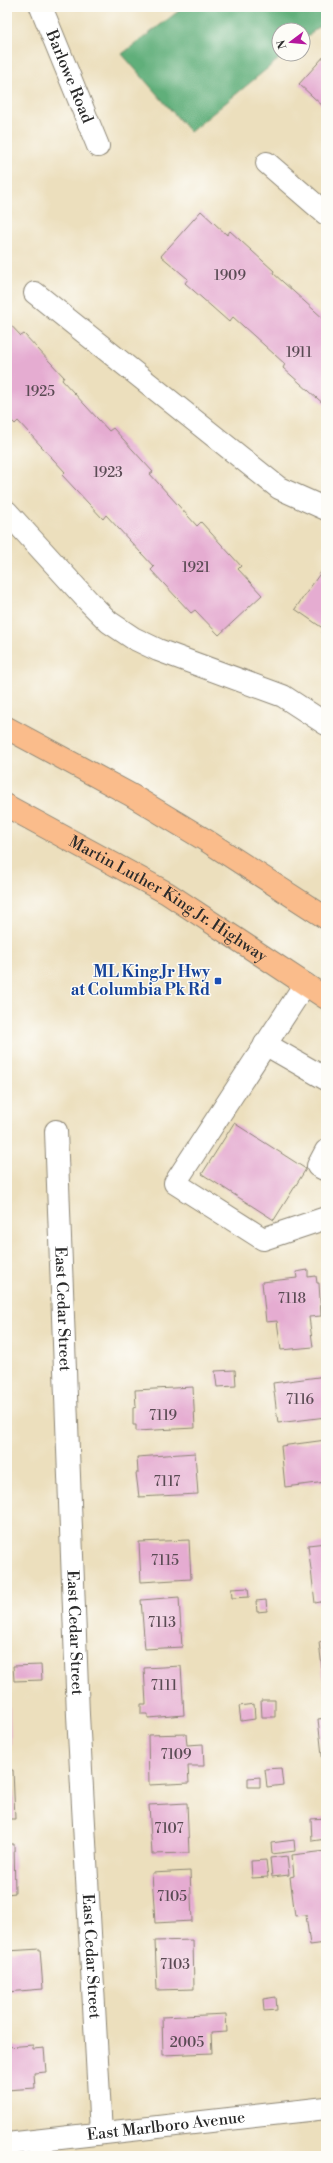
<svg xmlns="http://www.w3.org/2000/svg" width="333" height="2163" viewBox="0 0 333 2163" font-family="'Libre Bodoni',serif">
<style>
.forest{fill:#60af7a;stroke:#466d52}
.building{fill:#e5acd1}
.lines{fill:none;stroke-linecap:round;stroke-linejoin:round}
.minor-casing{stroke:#8c8574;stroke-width:24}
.major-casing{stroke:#8c8574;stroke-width:24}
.minor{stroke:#fff;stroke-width:22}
.major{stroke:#fabc8b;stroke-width:22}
.transit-dot{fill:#1a4fb4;stroke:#fdfcf7;stroke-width:1.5}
.labels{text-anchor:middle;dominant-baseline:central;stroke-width:3;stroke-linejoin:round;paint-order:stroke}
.number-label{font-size:14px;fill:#5a4b54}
.street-label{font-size:16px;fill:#2b2b2b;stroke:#fdfcf7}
.transit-label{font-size:16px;font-weight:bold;fill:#164399;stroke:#fdfcf7;text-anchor:end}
</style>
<rect width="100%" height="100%" fill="#fdfcf7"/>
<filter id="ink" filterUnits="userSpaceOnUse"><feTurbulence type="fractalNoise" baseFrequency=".025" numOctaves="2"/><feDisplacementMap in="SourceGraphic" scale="8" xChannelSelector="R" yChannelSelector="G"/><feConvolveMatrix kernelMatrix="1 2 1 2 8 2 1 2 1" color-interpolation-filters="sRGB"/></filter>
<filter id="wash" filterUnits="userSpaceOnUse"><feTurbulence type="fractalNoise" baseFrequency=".012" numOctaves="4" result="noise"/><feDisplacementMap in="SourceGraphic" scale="16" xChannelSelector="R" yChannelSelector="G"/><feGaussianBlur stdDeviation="0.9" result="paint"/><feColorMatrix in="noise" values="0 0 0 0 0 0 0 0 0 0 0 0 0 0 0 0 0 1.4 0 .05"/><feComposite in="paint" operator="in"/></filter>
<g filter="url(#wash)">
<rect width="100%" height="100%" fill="#ecdfbd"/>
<path class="forest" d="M184 7H326V21L303 40V30H279V54H285L190 132 122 54Z"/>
<g id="blocks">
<path class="building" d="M326 54V114L322 111 325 108 299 84Z
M201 211 227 235 230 231 274 271 273 273 325 320 326 318V406L283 368 285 364 233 317 229 322 185 283 188 279 161 256Z
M7 321 21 336 24 334 64 377 62 380 109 431 113 428 153 472 150 474 197 526 201 522 241 566 238 569 262 595 219 635 195 610 191 613 151 570 154 567 106 515 103 519 62 475 65 472 18 421 15 424 7 416Z
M326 565V636L322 633 324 629 295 609Z
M234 1123 306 1169 274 1220 202 1174Z
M308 1270V1277L316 1276 317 1283H319L321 1316 309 1317 313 1347 281 1350 277 1321 266 1322 262 1282 297 1278 296 1272Z
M235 1370 236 1386 217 1387 215 1371Z
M326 1376V1417L278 1423 273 1383Z
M193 1387 195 1428 136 1431V1425H133V1408L136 1407 135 1390Z
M326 1440V1482L285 1487 281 1446Z
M195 1453 198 1494 139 1497 136 1473H138L137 1457Z
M189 1540 191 1579 141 1582 139 1542Z
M326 1543V1601L315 1603 308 1545Z
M248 1588 249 1597 232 1598 231 1589Z
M179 1597 182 1647 145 1649 141 1600Z
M266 1600 267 1611 257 1612 256 1601Z
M326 1641V1694H325L319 1642Z
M41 1665 42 1680 14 1681 13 1666Z
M181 1666 184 1715 148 1718V1714H141V1704H146L144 1668Z
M9 1694 11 1744H7V1695Z
M261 1700H275V1717H262Z
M254 1704 255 1719 241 1721 239 1706Z
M326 1718V1773H324L318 1719Z
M186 1734 187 1745 203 1744 204 1766H188L189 1783 149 1785 148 1735Z
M281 1768 283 1785 267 1787 265 1769Z
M7 1770H13L15 1819H7Z
M260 1777V1787H248V1778Z
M187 1803 189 1853 152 1854 149 1805Z
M326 1818V1839L312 1841 311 1819Z
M294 1840 295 1851 272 1854 271 1843Z
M7 1844H14L15 1893 7 1894Z
M326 1851V1943L310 1945 306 1915 295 1916 290 1877 294 1876 292 1855Z
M287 1856 289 1875 272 1877 270 1858Z
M266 1860 268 1877 252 1878 251 1861Z
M190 1871 192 1921 155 1923 152 1873Z
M193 1940 194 1989 157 1990 155 1941Z
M40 1949 43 1989 7 1992V1951Z
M276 1997 277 2010 264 2011 263 1999Z
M226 2014 227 2032 211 2033 212 2053 163 2055 162 2017Z
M33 2045V2049L44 2048 46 2072 34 2073 35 2088 7 2090V2047Z"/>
</g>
</g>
<g filter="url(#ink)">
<use href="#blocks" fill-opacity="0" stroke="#8c8574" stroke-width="1"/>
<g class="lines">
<g class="minor-casing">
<g id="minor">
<path id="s1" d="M41 7 98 146"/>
<path d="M267 163 326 214"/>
<path d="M35 293 279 488 326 509"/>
<path d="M7 512 90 603 109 622 133 638 158 650 283 696 326 724"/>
<path d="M305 984 175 1183 263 1239 326 1218"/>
<path d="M265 1044 326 1079"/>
<path id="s2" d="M56 1131 78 1715 101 2133"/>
<path d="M326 1151 318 1166 326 1170"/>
<path id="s3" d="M7 2144 326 2108"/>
</g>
</g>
<g class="major-casing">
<g id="major">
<path d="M7 728 131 795 207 841 326 918"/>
<path id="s4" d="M7 806 167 893 326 998"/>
</g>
</g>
<use href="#minor" class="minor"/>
<use href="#major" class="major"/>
</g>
</g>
<rect class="transit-dot" x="214" y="977" width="8" height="8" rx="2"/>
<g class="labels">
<g class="number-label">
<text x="230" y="276">1909</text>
<text x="299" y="353">1911</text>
<text x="40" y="392">1925</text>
<text x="108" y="473">1923</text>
<text x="196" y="568">1921</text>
<text x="292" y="1299">7118</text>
<text x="300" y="1400">7116</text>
<text x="163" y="1416">7119</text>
<text x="167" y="1482">7117</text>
<text x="165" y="1561">7115</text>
<text x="162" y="1623">7113</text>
<text x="164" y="1686">7111</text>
<text x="176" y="1755">7109</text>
<text x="169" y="1829">7107</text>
<text x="172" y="1897">7105</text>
<text x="175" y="1965">7103</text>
<text x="187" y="2043">2005</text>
</g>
<g class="street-label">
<text stroke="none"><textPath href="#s1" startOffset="75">Barlowe Road</textPath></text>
<text stroke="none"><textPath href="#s4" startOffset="186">Martin Luther King Jr. Highway</textPath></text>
<text stroke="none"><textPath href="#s2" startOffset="178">East Cedar Street</textPath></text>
<text stroke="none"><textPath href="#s2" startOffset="502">East Cedar Street</textPath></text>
<text stroke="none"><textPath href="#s2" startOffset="826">East Cedar Street</textPath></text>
<text stroke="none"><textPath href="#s3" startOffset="160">East Marlboro Avenue</textPath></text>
</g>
<g class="transit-label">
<text x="210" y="972">ML King Jr Hwy<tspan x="210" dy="18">at Columbia Pk Rd</tspan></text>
</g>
</g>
<rect width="333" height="2163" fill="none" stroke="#fdfcf7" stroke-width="24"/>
<g transform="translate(291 42) rotate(254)"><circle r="19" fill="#fdfcf7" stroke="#a9a8a5"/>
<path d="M0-3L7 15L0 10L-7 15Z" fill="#b5179e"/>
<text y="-6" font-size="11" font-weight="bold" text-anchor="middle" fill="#2b2b2b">N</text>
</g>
</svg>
